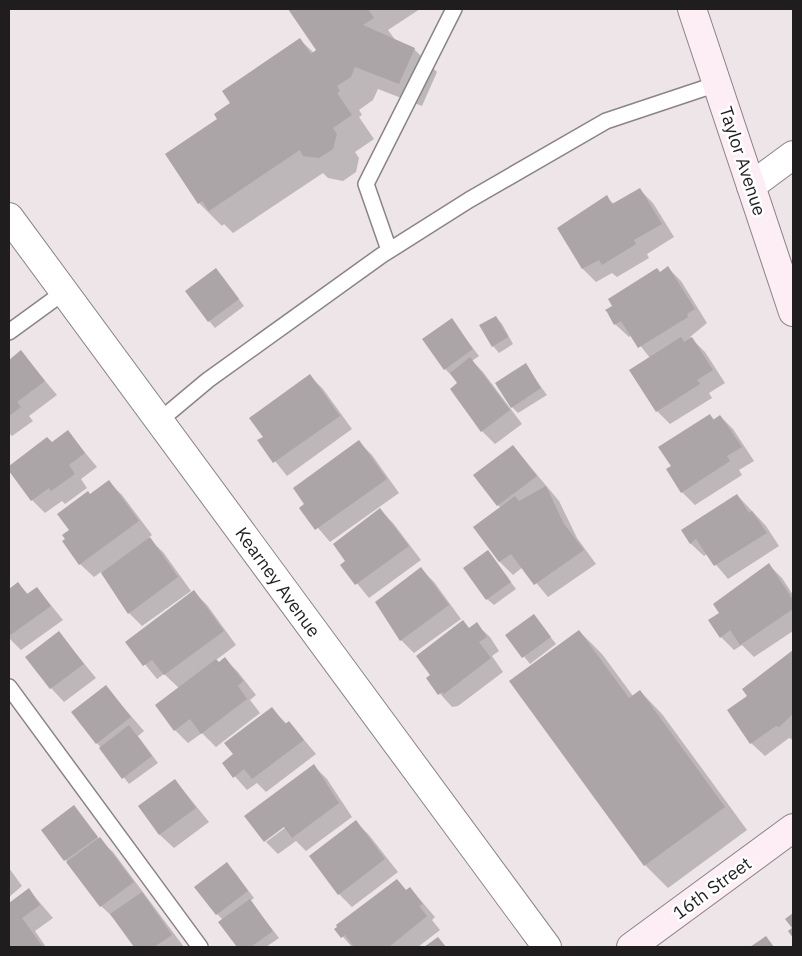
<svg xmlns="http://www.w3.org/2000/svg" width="802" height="956" viewBox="0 0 802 956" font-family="'IBM Plex Sans',sans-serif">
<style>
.shadow{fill:#0003}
.building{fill:#aca5a8}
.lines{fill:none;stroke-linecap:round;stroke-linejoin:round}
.lane-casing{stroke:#8b8487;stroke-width:18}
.street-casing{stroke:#8b8487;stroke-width:30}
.secondary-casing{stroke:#8b8487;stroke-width:30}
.lane{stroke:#fff;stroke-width:15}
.street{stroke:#fff;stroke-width:28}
.secondary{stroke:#fceef4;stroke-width:28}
.labels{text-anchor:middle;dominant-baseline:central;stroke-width:5;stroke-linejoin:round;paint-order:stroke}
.street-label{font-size:18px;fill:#201d1e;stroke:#fff}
</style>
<rect width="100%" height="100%" fill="#ede5e8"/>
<path class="shadow" d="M290 9H420L388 30 396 41 414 49 437 72 422 106 378 89 373 100 359 110 362 115 359 117 374 139 355 152 359 158 356 172 343 181 328 178 323 173 233 233 224 224 222 226 199 203 219 119 232 103 300 40 314 53 318 50Z
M640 190 653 203 674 237 647 254 649 258 617 277 612 273 596 282 583 269 559 228 606 197 614 204Z
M668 268 681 281 707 323 690 337 705 352 725 383 709 393 712 398 670 424 657 411 650 358 632 335 629 337 615 324Z
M222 276 244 306 215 328 209 321Z
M496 317 502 324 513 344 499 353 493 346Z
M451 320 479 356 472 361 483 372 522 424 495 444 482 431 459 383 445 369Z
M21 352 57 395 29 416 33 421 12 436 9 433V361Z
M525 365 547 395 518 413 512 407Z
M310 376 323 389 352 429 287 476 259 441 265 437Z
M710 415 715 420 720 416 733 429 754 461 739 470 742 475 695 505 682 492 673 467Z
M68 432 97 467 81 479 87 488 65 504 62 501 45 513 32 500 9 468 47 438 52 443Z
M359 442 372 455 399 493 330 542 301 508Z
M513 446 559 501 577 538 596 564 548 597 523 567 513 575 499 561 501 508 498 505Z
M109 482 122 495 152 535 148 538 163 552 191 591 142 626 129 613 101 572 94 577 80 564 71 531 90 495Z
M737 495 766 526 779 546 728 579 707 554 704 556 690 543Z
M380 510 393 523 421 560 369 598 342 565 347 561Z
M488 552 516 589 494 605 487 599Z
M769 565 782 578 793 595V631L754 657 742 645 734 650 721 637V614Z
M421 569 434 582 461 619 414 653 401 640Z
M18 584 28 594 37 588 63 620 21 650 9 638V590Z
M194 592 207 605 236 645 216 660 219 663 225 659 238 672 256 695 250 700 260 713 216 747 202 733 188 743 175 730 156 705 179 688 164 674 157 679 127 642Z
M534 616 556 644 530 664 507 635Z
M463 622 470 629 476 624 490 637 499 651 492 656 503 672 458 706 452 707 427 679 432 675Z
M579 631 602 654 633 696 640 691 662 714 747 830 668 888 645 865Z
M59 633 96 678 64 702 51 688Z
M793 652V740L789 738 765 756 751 743 748 696 744 690Z
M106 687 144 731 138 736 158 763 129 784 73 712Z
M272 709 287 724 289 722 316 754 266 792 257 783 247 790 223 763 234 754Z
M314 766 327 779 352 817 306 851 296 841 278 854 266 842 290 824Z
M175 780 209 822 174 848 160 835 140 806Z
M74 807 99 839 113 852 184 947H136L115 919 101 906 43 830Z
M356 822 369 835 398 872 352 907 339 894Z
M9 868 22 886 9 897Z
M233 870 254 898 250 901 279 938 266 947H239L220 922 223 920 217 914Z
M410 888 435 917 432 920 440 930 418 947H352L336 929Z
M29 890 53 918 35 931 46 947H9V905Z"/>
<path class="building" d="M288 9H368L374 18 363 25 415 48 399 84 355 67 351 77 337 86 340 91 337 93 352 115 333 128 337 134 333 149 319 158 303 156 300 150 209 211 202 201 198 204 165 154 217 119 214 114 230 103 222 91 300 38 311 54 316 50Z
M640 188 662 224 634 240 636 244 602 265 599 260 582 269 557 228 607 195 612 204Z
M668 266 695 309 687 314 688 317 638 348 621 321 614 325 607 312 605 310 612 306 608 299 657 268 660 272Z
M216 268 239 299 208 322 185 291Z
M496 316 508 337 492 347 479 325Z
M452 318 473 349 444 370 422 339Z
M681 337 684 342 692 337 713 370 697 380 700 384 656 412 629 370Z
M21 350 45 381 17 402 21 407 9 416V360Z
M470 357 510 410 481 432 450 389 457 383 450 373Z
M526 363 541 388 511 408 495 383Z
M310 374 340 416 273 463 257 440 263 437 249 418Z
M710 414 713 420 720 415 742 447 727 456 730 461 681 493 666 469 671 466 658 447Z
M68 430 85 453 69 465 75 474 51 491 49 488 31 501 9 471V466L47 437 52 442Z
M359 440 387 479 315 530 299 508 304 504 293 488Z
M513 445 537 476 497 506 473 475Z
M109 480 139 521 79 565 62 541 65 539 62 535 69 530 57 514 88 491 90 494Z
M546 486 564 524 584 550 534 585 511 554 499 562 473 527 515 496 519 501Z
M737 494 749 513 752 511 767 533 714 566 696 539 690 544 681 530Z
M380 508 409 546 355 585 340 565 345 561 333 544Z
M150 537 178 577 128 614 101 573Z
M488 550 511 582 486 600 463 568Z
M769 563 793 600V609L740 645 730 630 720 638 708 620 719 613 713 604Z
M421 567 449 605 400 641 375 602Z
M18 582 27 594 37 587 51 606 9 636V589Z
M194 590 224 631 164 675 152 660 143 666 125 642Z
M534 614 551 637 522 658 505 635Z
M463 620 469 628 477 622 487 637 479 642 491 658 444 694 442 692 438 695 426 678 430 675 416 656Z
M579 630 629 698 640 690 725 807 644 866 509 681Z
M59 631 84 664 50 689 25 657Z
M793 650V714L779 727 776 726 750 744 727 710 747 696 742 689Z
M225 657 243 681 238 686 247 699 201 734 190 719 174 731 155 705 216 659 219 662Z
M106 685 131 717 96 744 71 712Z
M272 707 285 724 289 721 304 740 252 779 244 769 233 778 222 763 233 754 224 743Z
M129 725 152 756 122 779 99 748Z
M314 764 339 803 292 838 284 827 264 842 244 816Z
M175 779 196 808 159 835 138 806Z
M74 805 98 837 64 861 41 830Z
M356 820 385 859 338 895 309 856Z
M100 837 134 882 100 907 66 862Z
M227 862 248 891 216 915 194 887Z
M397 879 406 890 410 887 423 904 419 906 427 916 389 947H354L345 935 341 938 334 929 337 927 336 925Z
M29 888 40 905 22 918 43 947H9V903Z
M142 892 172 935 154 947H134L110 914Z
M250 899 273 931 251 947H237L218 922Z
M793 913V938L788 931 792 928 785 919Z
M766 936 774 947H750Z
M438 937 446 947H424Z"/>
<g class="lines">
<g class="lane-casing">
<path id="lane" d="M389 250 366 184 454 9
M9 332 64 292
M159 421 208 380 382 255 469 200 606 121 717 84
M9 687 200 947"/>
</g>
<g class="street-casing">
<path id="street" d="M751 186 793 155
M9 217 547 947"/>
</g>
<g class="secondary-casing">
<path id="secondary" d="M692 9 793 312
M631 947 793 828"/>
</g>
<use href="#lane" class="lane"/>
<use href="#street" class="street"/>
<use href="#secondary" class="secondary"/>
</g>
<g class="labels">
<g class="street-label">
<text transform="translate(743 161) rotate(72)">Taylor Avenue</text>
<text transform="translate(278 582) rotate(54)">Kearney Avenue</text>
<text transform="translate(712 888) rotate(-36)">16th Street</text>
</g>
</g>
<rect width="802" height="956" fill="none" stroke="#201d1e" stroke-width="20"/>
</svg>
